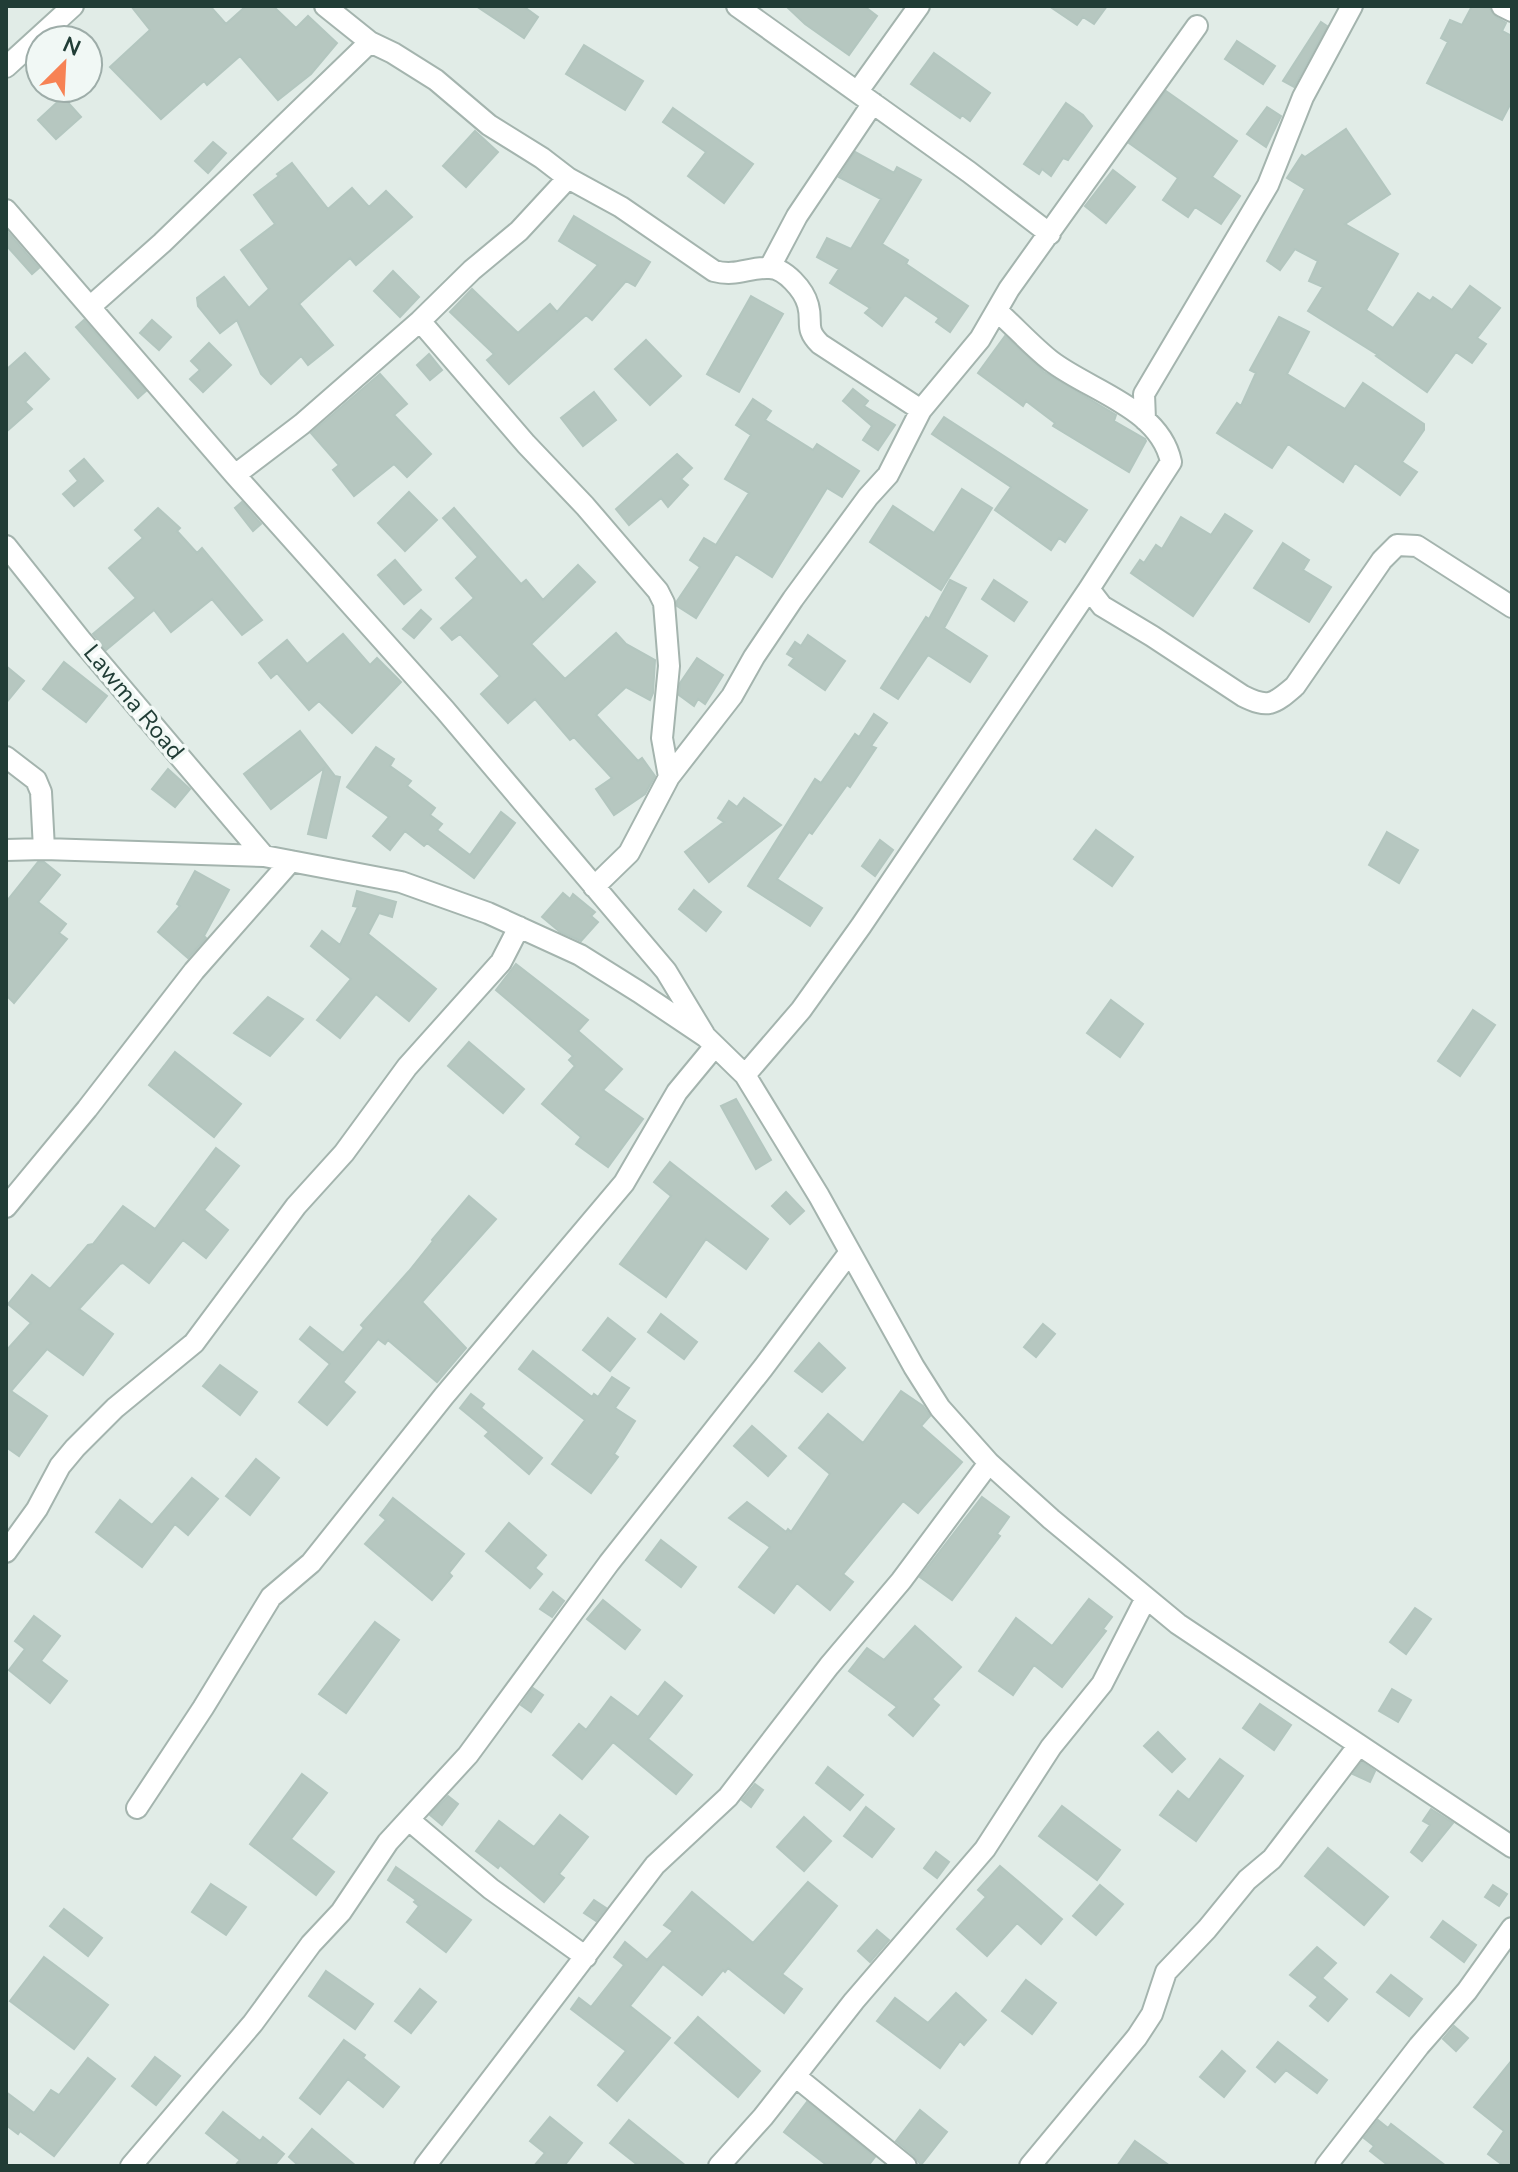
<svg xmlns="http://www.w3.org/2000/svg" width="1518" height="2172" viewBox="0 0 1518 2172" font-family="'Nunito Sans',sans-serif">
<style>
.building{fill:#b6c7c0;stroke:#b3c6bf;stroke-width:2}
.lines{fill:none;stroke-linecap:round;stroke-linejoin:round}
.minor-casing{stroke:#a4b4ae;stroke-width:24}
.minor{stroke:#fff;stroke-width:20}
.labels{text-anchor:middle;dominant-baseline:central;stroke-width:7;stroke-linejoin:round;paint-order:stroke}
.street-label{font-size:24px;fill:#213d36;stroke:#f1f8f5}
</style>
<rect width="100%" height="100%" fill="#e1ece7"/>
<path class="building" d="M131 6H210L226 24 246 6H273L296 28 308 16 337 43 311 74 278 100 240 56 207 85 204 81 161 119 110 67 150 30Z
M476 6H523L538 17 524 38Z
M786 6H864L877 16 849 55 805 24Z
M1049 6H1107L1094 24 1083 17 1077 25Z
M1472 6 1489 8 1496 17 1506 23 1502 31 1512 36V101L1502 120 1427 83 1448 42 1441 38 1450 20 1462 25Z
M1321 22 1327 26 1294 87 1283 81Z
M1237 41 1275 66 1263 84 1225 59Z
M584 45 643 81 625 110 566 74Z
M934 53 990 93 970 121 962 115 960 118 911 84Z
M1166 91 1237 141 1212 177 1240 196 1221 224 1195 207 1188 217 1163 200 1178 178 1129 143Z
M63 97 81 117 56 139 38 120Z
M1066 103 1083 115 1092 126 1068 160 1063 158 1051 176 1042 169 1039 174 1024 164Z
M1267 107 1281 116 1266 147 1247 134Z
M673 108 753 164 724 203 688 176 706 152 663 122Z
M1346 129 1390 194 1345 224 1398 254 1366 310 1393 328 1418 293 1430 301 1433 297 1452 310 1470 286 1500 308 1477 338 1486 344 1472 363 1456 352 1427 392 1376 356 1378 355 1308 311 1323 287 1309 281 1318 261 1295 249 1280 270 1267 261 1305 189 1287 178 1302 155 1305 157Z
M475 131 498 152 466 187 443 166Z
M213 142 226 153 208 173 195 161Z
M855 152 894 173 897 167 921 180 882 244 908 260 906 264 968 306 950 332 936 322 939 318 905 295 882 326 865 313 870 308 830 283 839 269 817 257 827 238 851 249 881 199 839 177Z
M292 163 328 209 352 188 369 207 386 191 412 217 356 265 350 258 299 304 333 345 308 365 301 356 271 384 261 374 237 320 220 333 198 306 197 298 224 277 249 308 269 289 241 250 275 224 254 195 279 176 277 174Z
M1113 170 1135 187 1106 223 1085 206Z
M574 216 650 262 635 286 626 281 592 320 586 315 509 384 487 360 494 354 450 312 472 289 518 333 550 304 557 312 598 265 559 241Z
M6 230 39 268 32 274 6 245Z
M393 271 419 297 400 317 374 291Z
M751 296 783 314 739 392 707 374Z
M1279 317 1309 332 1287 374 1345 409 1363 383 1424 424V430L1402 462 1417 472 1400 495 1355 463 1343 482 1288 444 1272 468 1217 433 1237 403 1241 406 1256 373 1250 370Z
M84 320 146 391 138 398 76 327Z
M152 320 171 337 159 350 140 333Z
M1005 336 1044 372 1116 415 1114 421 1145 439 1146 441 1129 472 1053 426 1055 423 1026 401 1023 406 978 373Z
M646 340 681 376 650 405 615 369Z
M209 343 231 365 203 392 190 379 200 370 191 361Z
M25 353 49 379 25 402 32 409 6 432V370Z
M429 354 442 370 430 380 417 365Z
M380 374 407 404 394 415 431 454 407 477 394 464 354 496 333 470 339 465 311 433Z
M853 389 868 401 864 406 895 425 878 450 863 440 872 426 843 401Z
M594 392 616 420 583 446 561 418Z
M753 399 771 411 765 420 813 450 817 444 859 471 842 497 827 488 772 577 736 554 696 618 677 606V601L700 567 690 560 704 538 716 545 749 493 725 479 751 435 736 425Z
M944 417 1087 510 1065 542 1059 538 1051 550 995 510 1011 487 932 434Z
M677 454 692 468 681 479 688 485 668 507 661 498 629 525 616 509Z
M84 459 103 481 74 506 63 494 78 481 70 471Z
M962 489 992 508 941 590 870 542 893 506 934 533Z
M409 492 437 520 405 551 378 523Z
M242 502 261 524 253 531 235 508Z
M158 508 180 528 177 531 197 553 202 548 262 620 242 635 212 599 171 632 154 610 106 650 93 634 136 598 109 568 143 538 135 530Z
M454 508 521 584 526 580 543 600 578 565 595 582 531 644 565 679 616 633 626 644 655 660 653 693 650 700 626 687 596 715 638 761 642 758 655 776 645 794 614 815 596 789 612 778 574 737 570 740 535 699 508 723 481 694 500 676 460 634 452 640 441 628 474 598 456 578 478 557 443 518Z
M1225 514 1252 531 1193 616 1131 573 1140 560 1144 563 1156 545 1162 549 1181 517 1211 535Z
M1283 543 1309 560 1303 570 1331 587 1309 622 1254 588Z
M395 560 421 590 404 604 378 575Z
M950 580 966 588 944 628 987 656 970 682 928 655 898 699 881 688 926 617 929 619Z
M994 580 1027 602 1014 621 982 599Z
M421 610 431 619 414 638 403 629Z
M343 634 370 665 377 658 401 682 352 733 319 701 309 710 277 673 271 678 259 663 287 640 307 664Z
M808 635 845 661 825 690 789 665 794 658 787 654 795 642 801 646Z
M697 658 723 675 705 704 698 699 694 706 679 695 680 683Z
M64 662 107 696 86 722 43 689Z
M6 666 24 681 6 703Z
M874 714 887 723 871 746 876 748 850 787 847 785 812 834 809 832 777 879 822 908 810 926 748 886 815 779 821 783 855 734 859 737Z
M300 731 335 776 340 777 326 838 308 834 324 768 271 809 244 774Z
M376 747 394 759 390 766 411 781 407 786 435 808 430 815 442 824 437 830 470 855 501 812 515 823 474 878 427 843 424 846 405 831 390 850 373 836 389 817 347 787Z
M168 769 190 789 175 807 152 789Z
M744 798 781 825 709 882 685 852 724 822 718 818 729 801 737 807Z
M1096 830 1133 857 1112 886 1074 859Z
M1387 832 1418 850 1399 883 1369 865Z
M880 840 893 850 875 876 862 866Z
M38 862H44L60 875 38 902 66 924 59 933 67 939 14 1003 6 995V902Z
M195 871 229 890 204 936 206 938 188 958 158 932 180 906 177 904Z
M694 890 721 912 706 931 679 909Z
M357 891 396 902 392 917 379 913 368 934 436 989 409 1021 376 994 340 1038 317 1020 351 979 311 946 322 931 340 945 358 907 353 906Z
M563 893 570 899 573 894 595 912 591 916 598 922 581 941 560 932 542 917Z
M516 964 588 1020 578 1031 622 1069 603 1090 643 1119 608 1167 576 1144 581 1137 542 1104 575 1066 569 1060 573 1056 496 990Z
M268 997 303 1019 270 1056 234 1033Z
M1111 1000 1143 1024 1120 1057 1087 1033Z
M1473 1010 1495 1025 1460 1076 1438 1061Z
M469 1042 524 1089 503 1113 448 1066Z
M175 1052 241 1104 214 1137 149 1085Z
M736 1099 771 1160 756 1169 721 1106Z
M216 1148 239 1166 204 1210 228 1230 206 1258 183 1240 149 1283 123 1263 120 1264 79 1309 113 1334 83 1375 47 1349 11 1391 47 1416 19 1456 6 1447V1351L31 1323 8 1304 32 1275 50 1289 88 1245 93 1244 123 1206 155 1229Z
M670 1162 768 1239 746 1269 706 1239 666 1297 620 1264 671 1196 654 1182Z
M786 1192 804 1211 790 1224 772 1206Z
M469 1196 496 1219 422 1302 466 1348 437 1382 388 1340 385 1344 378 1339 343 1382 355 1392 327 1425 299 1402 330 1364 300 1339 310 1327 343 1353 364 1328 361 1325 409 1271 433 1241 432 1240Z
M661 1314 697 1342 684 1359 648 1332Z
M608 1318 635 1339 610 1371 583 1350Z
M1043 1324 1055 1334 1036 1357 1024 1347Z
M819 1343 845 1368 822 1392 795 1371Z
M533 1351 592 1397 594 1394 598 1397 612 1377 629 1388 615 1408 635 1421 614 1454 618 1457 591 1493 552 1464 585 1420 519 1369Z
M220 1365 257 1392 240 1415 203 1386Z
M901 1391 923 1406 930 1416 921 1426 962 1462 918 1513 903 1501 843 1574 853 1582 830 1610 797 1583 774 1613 739 1587 770 1547 729 1518 747 1502 786 1532 788 1529 791 1532 830 1474 799 1448 828 1414 863 1443Z
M471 1394 484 1404 481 1408 542 1458 529 1474 485 1436 489 1432 460 1408Z
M752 1426 786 1456 768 1476 734 1446Z
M256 1459 279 1478 250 1515 226 1496Z
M192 1478 218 1499 188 1535 175 1524 142 1567 96 1532 120 1500 152 1525Z
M982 1497 1009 1517 997 1534 1000 1536 952 1600 920 1577Z
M393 1498 464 1554 449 1573 452 1576 432 1600 365 1544 386 1520 380 1515Z
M509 1523 546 1555 535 1568 542 1574 530 1588 486 1551Z
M661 1540 696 1567 681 1587 646 1560Z
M553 1592 564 1601 552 1617 540 1609Z
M1089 1599 1112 1617 1103 1629 1106 1631 1062 1687 1034 1665 1013 1695 979 1671 1016 1618 1052 1646Z
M603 1600 640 1630 625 1649 587 1619Z
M1415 1608 1431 1619 1406 1654 1390 1642Z
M34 1616 60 1636 41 1661 67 1681 50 1703 9 1670 25 1649 15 1641Z
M375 1622 399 1640 346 1713 319 1694Z
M915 1626 961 1667 932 1699 939 1705 913 1736 889 1715 897 1707 849 1671 867 1648 884 1660Z
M665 1682 682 1696 648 1739 692 1775 676 1794 613 1742 582 1779 553 1755 579 1724 586 1730 611 1697 638 1717Z
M533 1688 543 1695 531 1712 521 1705Z
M1392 1689 1411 1700 1398 1722 1379 1711Z
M1260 1704 1291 1725 1274 1750 1243 1728Z
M1158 1732 1185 1759 1172 1772 1144 1746Z
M1220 1759 1243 1776 1196 1841 1160 1815 1178 1791 1189 1800Z
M1362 1762 1375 1771 1370 1782 1353 1774Z
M828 1767 863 1795 850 1810 816 1783Z
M302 1774 327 1793 291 1839 334 1872 316 1895 250 1844Z
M755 1784 763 1790 751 1807 742 1800Z
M448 1796 458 1804 442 1825 430 1815Z
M1062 1806 1120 1850 1097 1880 1039 1836Z
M866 1807 894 1829 872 1857 844 1836Z
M1431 1809 1453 1823 1422 1861 1411 1852 1430 1825 1423 1821Z
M560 1815 588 1837 559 1874 564 1878 544 1902 500 1865 498 1868 476 1851 499 1821 534 1847Z
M804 1817 831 1841 804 1871 777 1847Z
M1328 1848 1388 1897 1364 1925 1305 1876Z
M936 1852 949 1862 937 1878 924 1868Z
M1000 1866 1062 1919 1041 1944 1017 1923 987 1956 957 1929 986 1897 978 1890Z
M396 1867 471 1920 446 1952 407 1922 419 1906 414 1902 416 1900 388 1880Z
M808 1882 837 1906 782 1974 802 1989 784 2013 728 1968 725 1972 723 1970 702 1995 663 1964 630 2006 670 2038 617 2101 598 2085 626 2051 571 2009 579 1998 591 2007 624 1965 614 1957 625 1942 647 1960 673 1931 664 1925 692 1892 753 1943Z
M211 1884 246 1907 226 1935 192 1912Z
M1100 1885 1123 1904 1096 1935 1073 1916Z
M1493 1885 1507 1894 1499 1906 1485 1897Z
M594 1900 606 1908 596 1921 584 1913Z
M64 1909 102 1938 88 1956 50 1926Z
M1443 1921 1476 1945 1464 1962 1431 1937Z
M877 1930 889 1940 870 1962 858 1951Z
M1317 1947 1336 1963 1322 1978 1347 1999 1328 2021 1310 2006 1318 1997 1290 1975Z
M44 1957 108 2005 74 2049 10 2001Z
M326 1971 373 2004 355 2029 309 1996Z
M1391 1975 1422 1999 1409 2016 1377 1992Z
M1026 1980 1056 2003 1032 2034 1002 2011Z
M420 1989 436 2002 411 2033 395 2021Z
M956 1993 986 2020 964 2045 960 2041 940 2068 877 2021 895 1998 928 2023Z
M698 2017 760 2071 738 2097 675 2043Z
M1454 2026 1468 2038 1456 2051 1443 2039Z
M344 2040 365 2055 363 2058 399 2087 383 2107 348 2079 320 2114 300 2098Z
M1278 2042 1327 2080 1317 2093 1286 2070 1275 2082 1257 2067Z
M1222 2051 1245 2071 1224 2097 1200 2077Z
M155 2057 180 2076 156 2105 132 2086Z
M88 2058 115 2079 54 2156 20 2131 18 2134 6 2125V2092L34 2113 51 2090 59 2095Z
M1512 2060V2166H1504L1488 2154 1504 2131 1474 2107Z
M807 2102 875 2157 868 2166H828L784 2132Z
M920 2110 947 2132 921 2165 914 2156 896 2141Z
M223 2112 260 2141 263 2137 284 2154 274 2166H235L240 2160 206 2133Z
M550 2117 582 2143 564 2166H534L545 2153 530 2141Z
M629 2120 686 2166H639L610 2143Z
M1378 2120 1388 2128 1391 2124 1446 2166H1389L1370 2151 1374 2146 1364 2138Z
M312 2129 356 2166H299L289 2157Z
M1135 2141 1170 2166H1117Z"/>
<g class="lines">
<g class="minor-casing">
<path id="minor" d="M325 6 370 42 393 53 436 80 489 125 542 158 568 178 621 207 714 271C737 277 748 267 769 268 785 268 804 290 808 305 813 323 804 328 820 344L921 410
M737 6 969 172 1050 234
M1502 6 1512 11
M6 67 73 6
M858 91 919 6
M6 210 235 475 445 710 666 971 704 1034
M770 267 797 216 873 103
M91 306 162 243 370 42
M420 321 526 444 585 506 658 591 664 603 669 666 662 738 669 777
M1145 420 1144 394 1268 185 1303 97 1352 6
M235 475 302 424 420 321 472 270 519 231 568 178
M6 546 80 639 264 856
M1089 589 1102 606 1152 636 1243 696C1269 709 1274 704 1295 686L1382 560 1397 545 1417 546 1512 607
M6 757 36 780 41 792 44 849
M6 850 44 849 264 856 401 882 488 913 580 955 639 992 706 1037 745 1075 819 1196 914 1367 940 1408 989 1463 1051 1519 1178 1624 1512 1847
M594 887 629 853 669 777 732 696 754 657 793 599 868 497 888 475 921 410 980 339 1009 289 1197 26
M745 1075 801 1010 861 926 1089 589 1171 462C1160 408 1090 391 1051 361 1032 346 1015 327 997 311
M6 1207 87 1109 194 971 291 861
M6 1552 37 1509 60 1466 75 1448 115 1408 194 1343 296 1206 344 1153 407 1067 501 962 519 927
M137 1808 203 1708 271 1597 311 1563 444 1396 624 1183 677 1092 715 1046
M409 1820 491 1889 586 1957
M795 2076 906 2166
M131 2166 253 2023 311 1944 341 1912 388 1842 468 1755 609 1563 763 1368 850 1252
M425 2166 655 1865 728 1797 829 1666 901 1581 989 1463
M719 2166 763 2117 854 2001 985 1849 1051 1747 1102 1684 1146 1598
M1030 2166 1137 2037 1152 2014 1166 1972 1207 1929 1247 1880 1272 1859 1359 1745
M1326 2166 1419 2046 1467 1991 1512 1928"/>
</g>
<use href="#minor" class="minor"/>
</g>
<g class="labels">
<g class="street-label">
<text transform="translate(134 702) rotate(50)">Lawma Road</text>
</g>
</g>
<rect width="1518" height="2172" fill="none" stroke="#213d36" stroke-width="16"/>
<g transform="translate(64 64) rotate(24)"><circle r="38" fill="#f1f8f5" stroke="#9eada9" stroke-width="2"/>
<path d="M0-6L14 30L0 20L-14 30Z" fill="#f78254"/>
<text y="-12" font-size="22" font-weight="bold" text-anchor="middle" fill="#213d36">N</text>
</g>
</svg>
